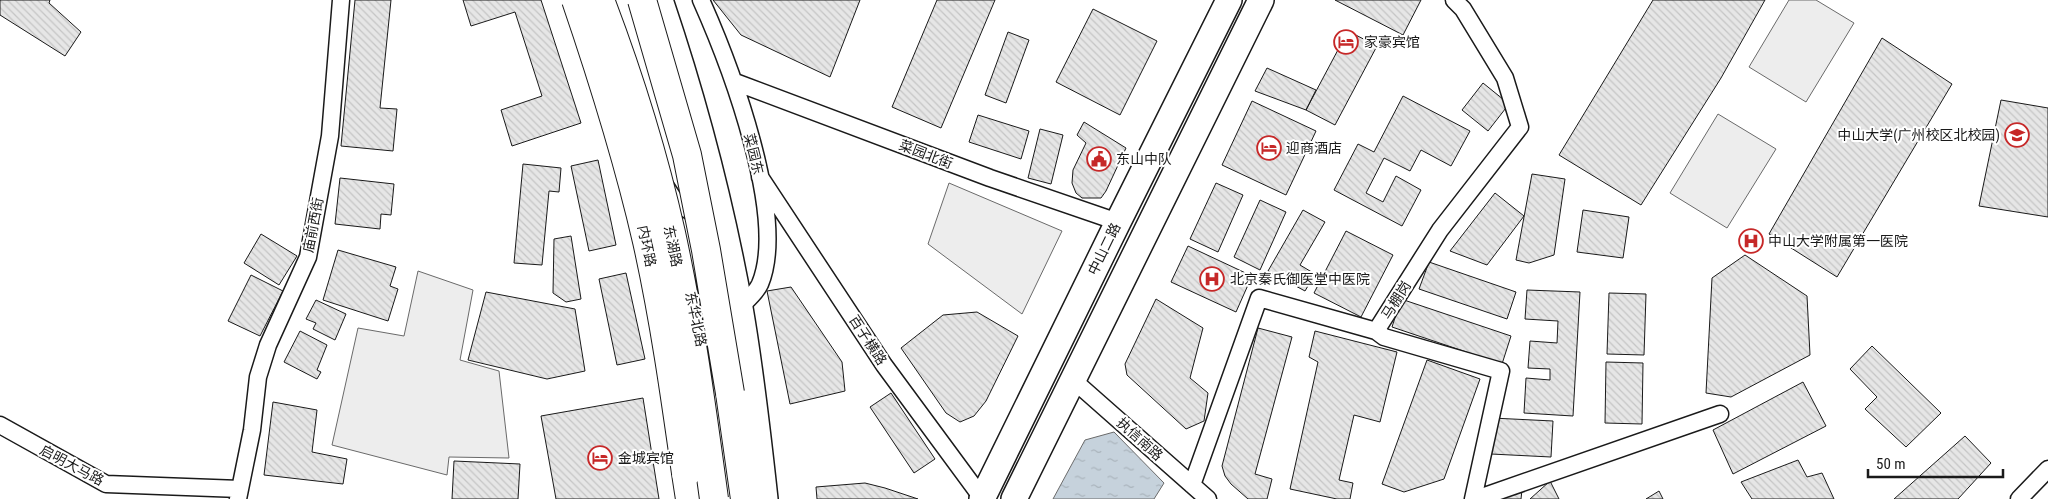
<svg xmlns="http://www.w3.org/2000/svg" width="2048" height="499" viewBox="0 0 2048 499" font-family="'Roboto Condensed','Noto Sans SC',sans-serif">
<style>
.parking{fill:#ededed;stroke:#6a6a6a}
.water{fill:url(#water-ripples);stroke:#6a6a6a}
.building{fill:url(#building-back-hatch);stroke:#1a1a1a}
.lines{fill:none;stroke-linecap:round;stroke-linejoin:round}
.street-casing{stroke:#1a1a1a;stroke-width:19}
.primary-casing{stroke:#1a1a1a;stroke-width:28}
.highway-casing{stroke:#1a1a1a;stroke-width:30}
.street{stroke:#fff;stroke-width:16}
.primary{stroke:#fff;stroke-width:25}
.highway{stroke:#fff;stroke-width:28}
.highway-bridge-casing{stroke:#1a1a1a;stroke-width:30;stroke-linecap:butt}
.highway-bridge{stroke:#fff;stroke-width:28}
.labels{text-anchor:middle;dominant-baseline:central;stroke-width:4;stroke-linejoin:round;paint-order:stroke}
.poi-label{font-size:14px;fill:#1a1a1a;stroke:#fff;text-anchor:start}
.street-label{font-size:14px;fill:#1a1a1a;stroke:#fff}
</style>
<defs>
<pattern id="water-ripples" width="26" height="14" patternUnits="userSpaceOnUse" patternTransform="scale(1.25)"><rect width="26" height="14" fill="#c6d2dc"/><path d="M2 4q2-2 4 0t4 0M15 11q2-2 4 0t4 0" fill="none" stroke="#aab4bc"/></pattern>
<pattern id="building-back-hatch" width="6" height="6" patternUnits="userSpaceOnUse" patternTransform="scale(1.25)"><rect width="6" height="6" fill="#e6e6e6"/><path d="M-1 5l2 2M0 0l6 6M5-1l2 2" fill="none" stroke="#c5c5c5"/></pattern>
</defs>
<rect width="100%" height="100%" fill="#fff"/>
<path class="parking" d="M1789 0H1816L1854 23 1806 102 1749 67Z
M1718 114 1776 149 1727 228 1670 193Z
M949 183 1062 231 1022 314 928 244Z
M418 271 473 290 460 360 499 371 509 458 449 457 447 475 332 445 358 328 404 336Z"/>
<path class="water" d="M1114 432 1164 483 1154 499H1053L1085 440Z"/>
<path class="building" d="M0 0H50L49 3 81 32 65 56 0 15Z
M355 0H391L380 108 397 109 393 151 341 146Z
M463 0H541L581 123 512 146 501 110 542 96 515 12 471 26Z
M713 0H860L830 77 741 35Z
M937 0H995L941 128 892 107Z
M1335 0H1421L1403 35Z
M1653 0H1765L1721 78 1641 205 1559 155Z
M1093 9 1157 41 1120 115 1056 82Z
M1348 31 1377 46 1335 125 1306 110Z
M1008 32 1029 40 1006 103 985 95Z
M1882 38 1952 84 1837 277 1769 234Z
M1267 68 1316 90 1306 110 1255 91Z
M1483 83 1509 104 1488 131 1462 110Z
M1403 96 1470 131 1451 166 1421 150 1410 171 1384 158 1366 193 1383 202 1396 176 1421 190 1402 226 1334 190 1358 144 1374 152Z
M2001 100 2048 108V217L1979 206Z
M1252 101 1316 131 1286 195 1222 165Z
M978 115 1029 131 1021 159 969 142Z
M1084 122 1126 148 1106 191 1101 198H1082L1076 193 1072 183 1073 170 1086 143 1077 135Z
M1040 129 1063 135 1051 184 1028 178Z
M598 160 616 245 589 251 571 166Z
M523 164 561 168 559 192 549 191 542 265 514 263Z
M1532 174 1565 179 1554 255 1529 263 1516 260Z
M340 178 394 184 391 215 381 214 380 229 335 224Z
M1216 183 1243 195 1218 252 1190 239Z
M1495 193 1524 216 1487 265 1450 251Z
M1260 200 1286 212 1260 270 1234 257Z
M1303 210 1325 222 1300 265 1315 274 1305 291 1268 271Z
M1583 210 1629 217 1623 258 1577 252Z
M1346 231 1393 255 1361 317 1314 293Z
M261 234 297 256 279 285 244 263Z
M571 236 581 299 566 302 553 293 554 239Z
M1188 246 1252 276 1236 312 1171 282Z
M338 250 396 267 390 286 398 289 388 321 323 300Z
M1745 255 1807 296 1810 355 1731 397 1706 393 1712 278Z
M1429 262 1516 292 1507 319 1419 289Z
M626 273 645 359 617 365 599 279Z
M251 275 283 291 260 336 228 321Z
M791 287 842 362 845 391 790 404 767 291Z
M1527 290 1580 292 1573 416 1524 413 1526 378 1550 380V369L1528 368 1530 341 1557 343 1558 321 1525 319Z
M486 292 575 309 585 371 547 379 468 360Z
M1609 293 1646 294 1644 355 1607 354Z
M1156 299 1203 328 1190 378 1208 393 1204 421 1186 429 1127 375 1125 364Z
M1401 299 1511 336 1502 364 1392 327Z
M316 300 346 314 335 340 313 329 316 323 306 319Z
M977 312 1018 336 986 401 974 416 960 422 946 413 901 348 943 315Z
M1258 328 1292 337 1255 474 1272 479 1267 499H1248L1231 484 1225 476 1222 466Z
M300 331 327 345 317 370 321 372 317 379 284 362Z
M1315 331 1397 352 1380 422 1354 415 1339 480 1353 483 1350 499H1337L1290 489 1318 362 1309 357Z
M1872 346 1941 413 1906 447 1865 409 1877 397 1850 369Z
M1427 360 1480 379 1444 479 1404 492 1382 484Z
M1606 362 1643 363 1642 424 1605 423Z
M1803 382 1826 426 1733 474 1713 430Z
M891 393 935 459 914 473 870 407Z
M643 398 659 499H556L541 416Z
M273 402 317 410 312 452 347 459 343 484 264 475Z
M1492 418 1553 421 1551 457 1491 454Z
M1965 436 1991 463 1958 499H1894Z
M1798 460 1807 477 1822 473 1834 499H1752L1741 482Z
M454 461 520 464 518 499H452Z
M1550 481 1559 499H1530Z
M865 483 885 488 918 499H817L816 487Z
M1522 490 1521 499H1491Z
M1659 491 1663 499H1646Z"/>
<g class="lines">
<g class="street-casing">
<path id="street" d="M701 0C730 65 788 217 760 284 756 293 747 300 740 307
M735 82 990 178 1118 222
M760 177 884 365 982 498
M1376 331 1384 337 1501 371 1473 499
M1072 379 1208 499
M0 425 106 484 240 489
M1192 485 1259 298 1376 331 1440 230 1520 127 1505 78 1463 9 1454 0
M238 499 252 430 258 377 268 345 308 257 330 136 341 0
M1476 499 1720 414
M2019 499 2048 469"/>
</g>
<g class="primary-casing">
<path id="primary" d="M621 0 667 143 674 159 691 185
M660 0C694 100 721 203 740 308 751 371 758 435 765 499
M677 229 704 292 711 304
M982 499 1118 222 1229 0
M1014 499 1261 0"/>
</g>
<g class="highway-casing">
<path id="highway" d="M730 393 745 499
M686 473 690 499"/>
</g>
<use href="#street" class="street"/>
<use href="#primary" class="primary"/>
<use href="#highway" class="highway"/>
<g class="highway-bridge-casing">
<path id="highway-bridge" d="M576 0C603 79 628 159 647 241 664 317 675 395 686 473
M600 0C629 76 653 153 671 233 690 320 702 410 714 499
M642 0 687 155 706 250 730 393"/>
</g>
<use href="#highway-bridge" class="highway-bridge"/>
</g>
<defs>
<g id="hotel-ring" transform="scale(1.25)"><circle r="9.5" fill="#fff" stroke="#c62828" stroke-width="1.5"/><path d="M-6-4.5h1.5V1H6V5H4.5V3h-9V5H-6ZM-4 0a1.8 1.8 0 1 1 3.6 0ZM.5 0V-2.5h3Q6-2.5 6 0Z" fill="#c62828"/></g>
<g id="university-ring" transform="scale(1.25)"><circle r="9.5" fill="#fff" stroke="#c62828" stroke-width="1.5"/><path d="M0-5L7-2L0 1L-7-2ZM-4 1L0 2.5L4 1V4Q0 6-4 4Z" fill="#c62828"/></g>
<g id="civic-ring" transform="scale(1.25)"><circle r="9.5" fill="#fff" stroke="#c62828" stroke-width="1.5"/><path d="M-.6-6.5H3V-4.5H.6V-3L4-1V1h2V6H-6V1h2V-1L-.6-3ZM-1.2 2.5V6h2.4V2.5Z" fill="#c62828"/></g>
<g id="hospital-ring" transform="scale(1.25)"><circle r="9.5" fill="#fff" stroke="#c62828" stroke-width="1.5"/><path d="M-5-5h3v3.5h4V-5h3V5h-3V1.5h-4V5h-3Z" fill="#c62828"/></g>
</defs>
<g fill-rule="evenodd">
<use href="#hotel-ring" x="1346" y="42"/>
<use href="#university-ring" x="2017" y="135"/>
<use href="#hotel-ring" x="1269" y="148"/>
<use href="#civic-ring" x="1099" y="159"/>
<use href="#hospital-ring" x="1751" y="241"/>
<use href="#hospital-ring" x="1212" y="279"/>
<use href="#hotel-ring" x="600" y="458"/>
</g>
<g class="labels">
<g class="poi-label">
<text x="1364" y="42">家豪宾馆</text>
<text x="2000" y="135" text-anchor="end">中山大学(广州校区北校园)</text>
<text x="1286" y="148">迎商酒店</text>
<text x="1116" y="159">东山中队</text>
<text x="1768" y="241">中山大学附属第一医院</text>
<text x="1230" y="279">北京秦氏御医堂中医院</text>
<text x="618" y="458">金城宾馆</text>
</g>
<g class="street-label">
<text transform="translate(754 154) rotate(76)">菜园东</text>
<text transform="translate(926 154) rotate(21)">菜园北街</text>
<text transform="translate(313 225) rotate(-79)">庙前西街</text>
<text transform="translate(647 246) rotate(78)">内环路</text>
<text transform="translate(673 246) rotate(78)">东湖路</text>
<text transform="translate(1104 249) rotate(-64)">中山二路</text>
<text transform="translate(1396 300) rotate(-58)">马棚岗</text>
<text transform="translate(696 319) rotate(78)">东华北路</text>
<text transform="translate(868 340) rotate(57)">百子横路</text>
<text transform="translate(1140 439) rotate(42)">执信南路</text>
<text transform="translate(72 465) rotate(28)">启明大马路</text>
</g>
</g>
<path d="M1868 469v8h135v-8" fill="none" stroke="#1a1a1a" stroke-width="2.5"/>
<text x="1876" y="469" font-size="15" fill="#1a1a1a" stroke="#ffffff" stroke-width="4" paint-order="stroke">50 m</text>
</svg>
